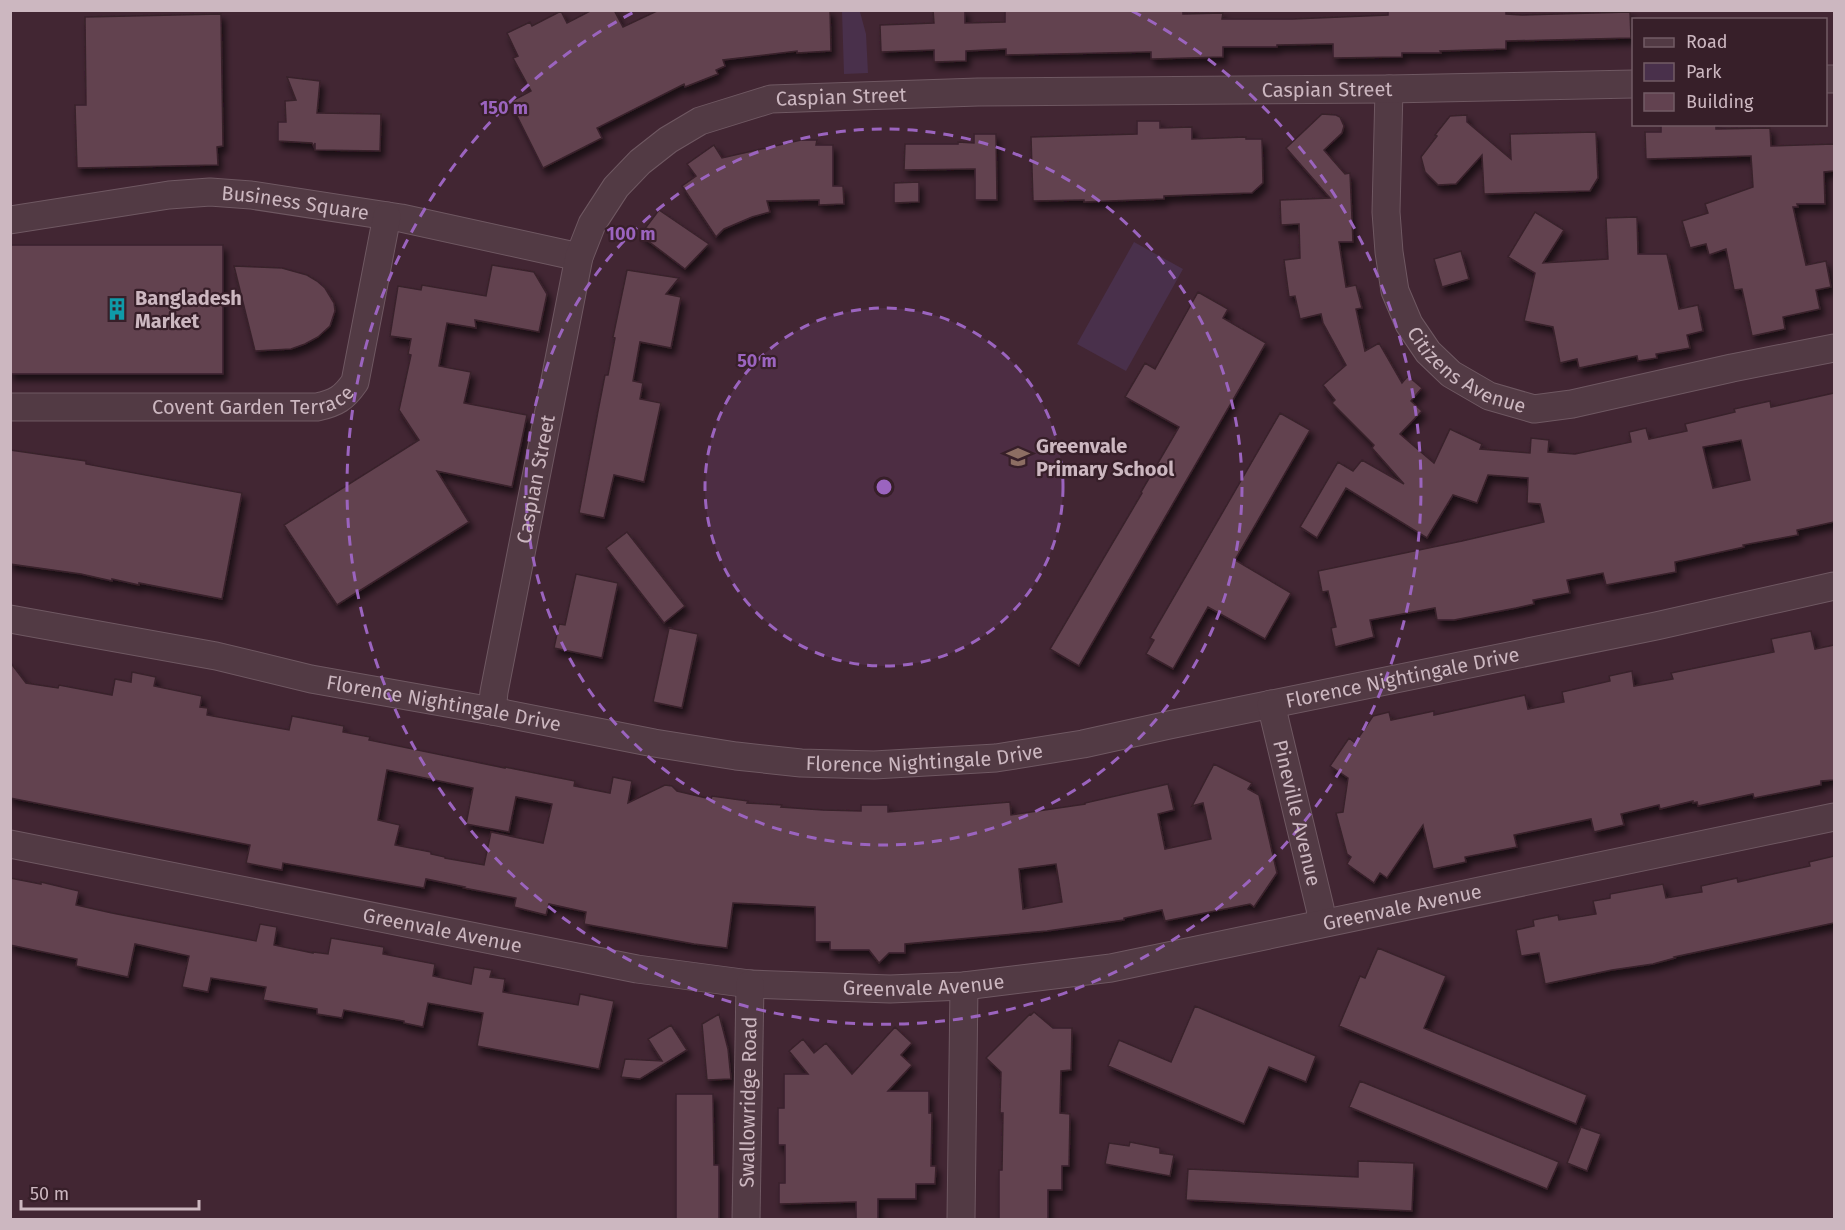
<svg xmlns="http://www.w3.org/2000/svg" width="1845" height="1230" viewBox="0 0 1845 1230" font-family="'Fira Sans',sans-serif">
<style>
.green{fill:#49304b}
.building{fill:#624250;stroke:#39212b;stroke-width:1.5;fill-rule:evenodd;filter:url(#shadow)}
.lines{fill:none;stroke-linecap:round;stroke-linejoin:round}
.minor-casing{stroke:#6f5862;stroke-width:29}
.minor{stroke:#523a44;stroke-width:27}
.ring{fill:none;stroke:#9b64bf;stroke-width:3;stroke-dasharray:10 8}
.labels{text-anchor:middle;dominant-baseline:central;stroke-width:4.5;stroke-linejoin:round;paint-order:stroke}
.street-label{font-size:20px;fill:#ccb7c0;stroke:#371f29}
.poi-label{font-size:20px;font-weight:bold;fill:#ccb7c0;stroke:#371f29;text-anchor:start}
.centre{fill:#9b64bf;stroke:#371f29;stroke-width:3}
.ring-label{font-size:18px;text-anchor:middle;font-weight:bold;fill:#9b64bf;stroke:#371f29;stroke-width:4.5;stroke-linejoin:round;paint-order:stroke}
</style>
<defs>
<filter id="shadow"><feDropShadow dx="3.5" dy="6" stdDeviation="3" flood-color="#0009"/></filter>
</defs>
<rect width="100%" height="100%" fill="#422633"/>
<path class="green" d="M842 11H870L860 12 866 34 868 73 844 74Z
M1134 242 1183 269 1126 371 1077 344Z"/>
<path class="building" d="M592 10H614L623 27 659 10H830L831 51 797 53V51L723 60 725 66 716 70 718 74 685 87 684 84 597 128 602 138 543 168 510 102 531 91 513 58 518 56 507 33 530 22 532 26 561 11 567 23Z
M933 10H965V23L1005 22V10H1183V14L1223 13 1222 19H1293L1388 15V10H1506V14L1522 15 1630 12 1631 38 1506 41V49L1440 51 1441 53H1402V57L1333 58V44L1277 45V47H1223V57L1151 59V52L1006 55V49L966 51V61L934 62V50L881 52 880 25 934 23Z
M221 14 223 146 217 147 218 165 77 168 75 105H86L85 17Z
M287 77 320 81 317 113 381 114 380 151 315 150V143L314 147 312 143 278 141V122H286L285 101 296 100Z
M1322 114 1336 115 1340 117 1344 126 1342 133 1324 150 1345 174 1350 173 1353 242H1339L1346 287 1356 285 1362 308 1356 309 1365 351 1379 343 1402 383 1408 376 1422 388 1411 401 1422 411 1400 434 1434 463 1450 429 1482 444 1480 449 1530 453 1531 438 1549 440 1548 452 1575 454 1631 442 1629 432 1646 428 1649 439 1687 431 1685 424 1735 412 1734 409 1770 401 1771 407 1834 393V522L1797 530 1798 535 1743 545 1744 547 1675 562 1676 572 1606 585 1603 573 1567 580 1570 593 1533 600 1534 604 1516 608 1454 620H1437L1435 608 1370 620 1374 637 1335 647 1331 628 1336 627 1328 591 1322 592 1318 571 1462 541 1544 522 1540 504 1527 503 1528 478 1488 475 1477 503 1453 495 1427 538 1346 488 1317 538 1300 527 1338 462 1353 471 1362 460 1404 484 1372 448 1374 445 1332 403 1335 400 1323 385 1346 365 1323 323 1321 314 1300 319 1295 296 1289 297 1284 260 1300 258 1299 224 1281 225 1280 200 1330 198 1286 148ZM1741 440 1750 480 1713 488 1703 447Z
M1467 115V122L1511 159 1510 134 1596 132 1598 178 1590 191 1484 194 1482 155 1456 184 1438 185 1425 172 1421 157 1437 136 1435 135 1450 116Z
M1137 121H1160V128L1192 127V139L1246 137V139H1262L1263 183 1252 193 1164 196V199L1109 201 1084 202V200L1033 201 1031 137 1137 134Z
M1661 124H1716V129L1770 128 1771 146 1834 144V171L1824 172 1825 204H1797L1798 207H1793L1806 265 1826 261 1831 287 1816 290 1820 309 1783 317 1785 329 1752 336 1742 289 1734 290 1726 249 1709 255 1706 244 1690 248 1682 221 1708 213 1705 204 1753 187 1751 156 1646 159 1645 132H1661Z
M974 134H996L997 200H975V169L904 170 905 144H958V142L974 143Z
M801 140H817L816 145H833V186H843L844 204 819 205V200L767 201 770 212 752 217 724 229 716 237 682 186 696 176 687 164 714 145 722 158Z
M919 182V202L894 203V183Z
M659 210 709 244 685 269 640 235Z
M1535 212 1564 230 1543 263 1608 259 1606 218 1637 217 1638 254H1667L1679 309 1698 305 1703 331 1687 335 1690 348 1656 354 1657 358 1638 361 1637 356 1579 368 1577 359 1560 363 1553 327 1524 321 1535 273 1508 257Z
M10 245H223V374H10Z
M1461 251 1469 279 1442 287 1434 259Z
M492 265 534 272 547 294 539 332 475 320 476 328 447 323 439 366 471 372 464 403 527 415 512 487 437 471 469 522 337 605 284 525 419 440 399 410 411 355 408 354 411 339 390 336 398 286 421 290 422 285 486 296Z
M234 266 282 268 307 275 317 281 325 288 334 303 335 311 330 326 318 337 305 344 291 349 255 351Z
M627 270 679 278 666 294 681 297 671 348 640 342 633 381 643 383 640 399 661 403 644 482 614 475 604 518 579 513 598 411 605 375H608L615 338 613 337Z
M1198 292 1228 309 1223 318 1266 343 1079 666 1050 649 1142 493 1141 492 1179 427 1125 397 1145 363 1155 369Z
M1280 413 1310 430 1235 560 1291 593 1265 639 1208 607 1173 669 1146 654 1154 640 1150 638Z
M10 450 86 461V464L242 493 222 599 139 583V585L112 579V581L81 574 10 564Z
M627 532 685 606 664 623 606 548Z
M576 574 618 583 602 658 554 648 559 624 565 625Z
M669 628 698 634 682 708 653 702Z
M1811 631 1815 649 1834 645V780L1821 781V785L1754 798 1753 794 1698 806 1697 802 1693 803V801L1660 809 1659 805 1621 814 1624 825 1594 832 1591 819 1514 835 1517 847 1465 857 1466 862 1433 869 1423 825 1387 878 1380 873 1374 883 1347 864 1351 857 1347 854 1336 813 1343 812 1348 778 1330 766 1349 738 1355 743 1373 716 1389 712 1391 720 1434 711V715L1525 695 1528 709 1564 702 1562 692 1610 681 1609 676 1632 671 1634 686 1673 679 1671 673 1774 652 1771 639Z
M10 662 26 683 58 688 59 685 112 695 115 679 131 682 132 672 156 677 154 686 202 696 200 707 208 708 207 715 289 730 292 716 344 726 343 732 370 737 369 740 505 768V767L575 781 574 786 610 793 613 777 632 781 628 803 665 785 672 786 677 791 711 799 712 796 748 801 747 803 782 805 781 807 823 810 861 811V805H888V812L1010 802 1011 815 1085 804V803L1168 784 1174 810 1158 814 1165 849 1211 839 1203 803 1192 806 1214 764 1252 783 1248 789 1259 795 1277 873 1254 907 1250 904 1165 921 1162 910 1124 918V920L1047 931 905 944V953H889L879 963 869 950H830V942H815V907L733 903 727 948 694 944 584 924 586 912 549 904 546 915 514 907 516 898 464 888 465 887 426 879 424 888 283 863 282 870 246 863 250 845 10 798ZM387 770 473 788 466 824 509 832 516 797 552 804 543 843 491 832 484 865 445 858V857L431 854V852L395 845 400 825 378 820ZM1056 864 1062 902 1023 909 1019 869Z
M1834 856V923L1674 957 1675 958 1653 964 1612 970 1545 984 1539 953 1521 956 1516 930 1534 926 1533 920 1558 915 1559 920 1596 914 1593 901 1610 898V894L1663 884 1666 898 1702 892 1701 886 1737 878 1738 882 1773 874 1810 866 1809 862Z
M10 878 41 884V882L79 891 76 905 112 913 256 941 260 924 277 927 274 945 313 953V952L328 954 331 938 384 947 383 954 435 964 433 976 471 984 474 967 492 970 490 977 505 979 503 992 578 1005 580 994 614 1001 599 1069 477 1046 483 1013 466 1010 428 1003 423 1027 404 1023V1021L344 1010 342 1018 317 1014V1009L263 1000 266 987 211 978 208 992 182 987 189 956 135 944 128 977 76 966 77 959 10 945Z
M1378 948 1446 976 1424 1028 1587 1095 1576 1124 1339 1026 1360 976 1365 978Z
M1195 1006 1316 1056 1306 1082 1269 1067 1244 1124 1108 1066 1119 1040 1171 1062Z
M1034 1012 1053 1028H1072L1071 1070 1061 1071 1060 1113 1070 1114 1069 1166H1062V1190H1048V1220H999V1170H1002L1003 1113H1000L1001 1072 986 1058 1030 1014 1031 1015Z
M719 1014 728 1049 731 1079 707 1080 702 1024Z
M671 1025 687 1050 640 1079 621 1077 625 1059 662 1061 648 1039Z
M895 1027 912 1043 901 1055 912 1065 888 1091H929V1113H932L931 1166H936L935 1184H916V1199H878V1220H856V1202L779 1204V1183H785V1145H778V1108H784V1074H808L789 1051 803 1039 814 1053 826 1043 852 1074Z
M1360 1081 1559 1162 1547 1189 1349 1107Z
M676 1094H713L714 1165H719V1220H676Z
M1581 1127 1601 1134 1587 1171 1567 1163Z
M1130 1142 1160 1148V1153L1174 1155 1170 1176 1105 1164 1109 1143 1129 1146Z
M1358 1161 1414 1163 1412 1211 1186 1200 1188 1169 1358 1177Z"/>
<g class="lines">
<g class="minor-casing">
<g id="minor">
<path d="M1826 79H1834"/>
<path id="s1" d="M1389 89 1386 212 1389 252 1395 291 1409 324 1428 352 1451 374 1489 396 1534 409 1572 404 1732 368 1834 348"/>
<path id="s2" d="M10 220 169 195 210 192 251 195 401 218 579 257"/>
<path id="s3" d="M10 407H317C336 403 344 398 355 382L387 216"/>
<path id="s4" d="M10 619 216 656 311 679 492 711 654 743 736 756 801 763 874 765 996 758 1083 744 1169 725 1656 626 1834 586"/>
<path id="s5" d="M1271 704 1320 908 1322 923"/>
<path id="s6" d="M492 711 494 692 579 257 592 224 616 187 640 162 668 140 700 121 771 99 978 92 1389 89 1634 84"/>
<path id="s7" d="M10 844 637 969 750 984 890 989 964 986 1111 968 1834 817"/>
<path id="s8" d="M746 1220 750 984"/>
<path d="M961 1220 964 986"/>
</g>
</g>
<use href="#minor" class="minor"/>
</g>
<circle cx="884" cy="487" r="179" fill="#9b64bf" fill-opacity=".12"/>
<g class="ring">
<circle cx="884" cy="487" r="179"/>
<circle cx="884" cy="487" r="358"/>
<path d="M1132 11A537 537 0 1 1 636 11"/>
</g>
<defs>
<g id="building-bare" transform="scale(1.8)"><path d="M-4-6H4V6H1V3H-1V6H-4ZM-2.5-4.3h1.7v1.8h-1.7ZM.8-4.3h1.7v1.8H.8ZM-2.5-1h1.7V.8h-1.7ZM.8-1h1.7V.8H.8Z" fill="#0f9aa8" stroke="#371f29" stroke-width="2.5" paint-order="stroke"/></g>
<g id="school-bare" transform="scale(1.8)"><path d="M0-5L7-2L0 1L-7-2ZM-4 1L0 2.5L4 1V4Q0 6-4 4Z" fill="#8d6e63" stroke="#371f29" stroke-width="2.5" paint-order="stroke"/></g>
</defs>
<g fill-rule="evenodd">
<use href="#building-bare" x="117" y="309"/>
<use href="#school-bare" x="1018" y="457"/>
</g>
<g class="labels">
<g class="street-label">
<text stroke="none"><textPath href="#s6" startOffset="1280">Caspian Street</textPath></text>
<text stroke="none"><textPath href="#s6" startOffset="794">Caspian Street</textPath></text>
<text stroke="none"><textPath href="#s2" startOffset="288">Business Square</textPath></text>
<text stroke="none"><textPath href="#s1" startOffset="315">Citizens Avenue</textPath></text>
<text stroke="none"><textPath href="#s3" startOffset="244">Covent Garden Terrace</textPath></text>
<text stroke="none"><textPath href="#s6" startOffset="236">Caspian Street</textPath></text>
<text stroke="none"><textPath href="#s4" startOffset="1414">Florence Nightingale Drive</textPath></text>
<text stroke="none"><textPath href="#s4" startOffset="442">Florence Nightingale Drive</textPath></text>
<text stroke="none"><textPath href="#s4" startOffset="928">Florence Nightingale Drive</textPath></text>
<text stroke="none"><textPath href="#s5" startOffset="112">Pineville Avenue</textPath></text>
<text stroke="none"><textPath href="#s7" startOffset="1413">Greenvale Avenue</textPath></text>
<text stroke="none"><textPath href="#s7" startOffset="441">Greenvale Avenue</textPath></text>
<text stroke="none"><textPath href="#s7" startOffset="927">Greenvale Avenue</textPath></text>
<text stroke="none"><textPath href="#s8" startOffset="118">Swallowridge Road</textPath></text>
</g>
<g class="poi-label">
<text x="135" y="298">Bangladesh<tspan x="135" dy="23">Market</tspan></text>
<text x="1036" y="446">Greenvale<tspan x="1036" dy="23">Primary School</tspan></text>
</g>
</g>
<circle cx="884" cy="487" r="9" class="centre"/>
<g class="ring-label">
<text x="504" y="114">150 m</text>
<text x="631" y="240">100 m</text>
<text x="757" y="367">50 m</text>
</g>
<rect width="1845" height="1230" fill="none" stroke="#ccb7c0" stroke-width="24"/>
<rect x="1632" y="18" width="195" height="108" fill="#371f29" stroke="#735c65" stroke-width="1.5"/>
<rect x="1644" y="38" width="30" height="9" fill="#523a44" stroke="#735c65" stroke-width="1.5"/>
<text x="1686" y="48" font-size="18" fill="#ccb7c0">Road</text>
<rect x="1644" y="63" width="30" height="18" fill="#49304b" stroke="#735c65" stroke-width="1.5"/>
<text x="1686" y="78" font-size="18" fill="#ccb7c0">Park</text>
<rect x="1644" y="93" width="30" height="18" fill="#624250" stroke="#735c65" stroke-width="1.5"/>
<text x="1686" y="108" font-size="18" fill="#ccb7c0">Building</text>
<path d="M21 1200v9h178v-9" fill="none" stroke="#ccb7c0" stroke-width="3"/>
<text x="30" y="1200" font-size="18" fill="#ccb7c0" stroke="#371f29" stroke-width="4.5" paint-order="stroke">50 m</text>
</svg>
